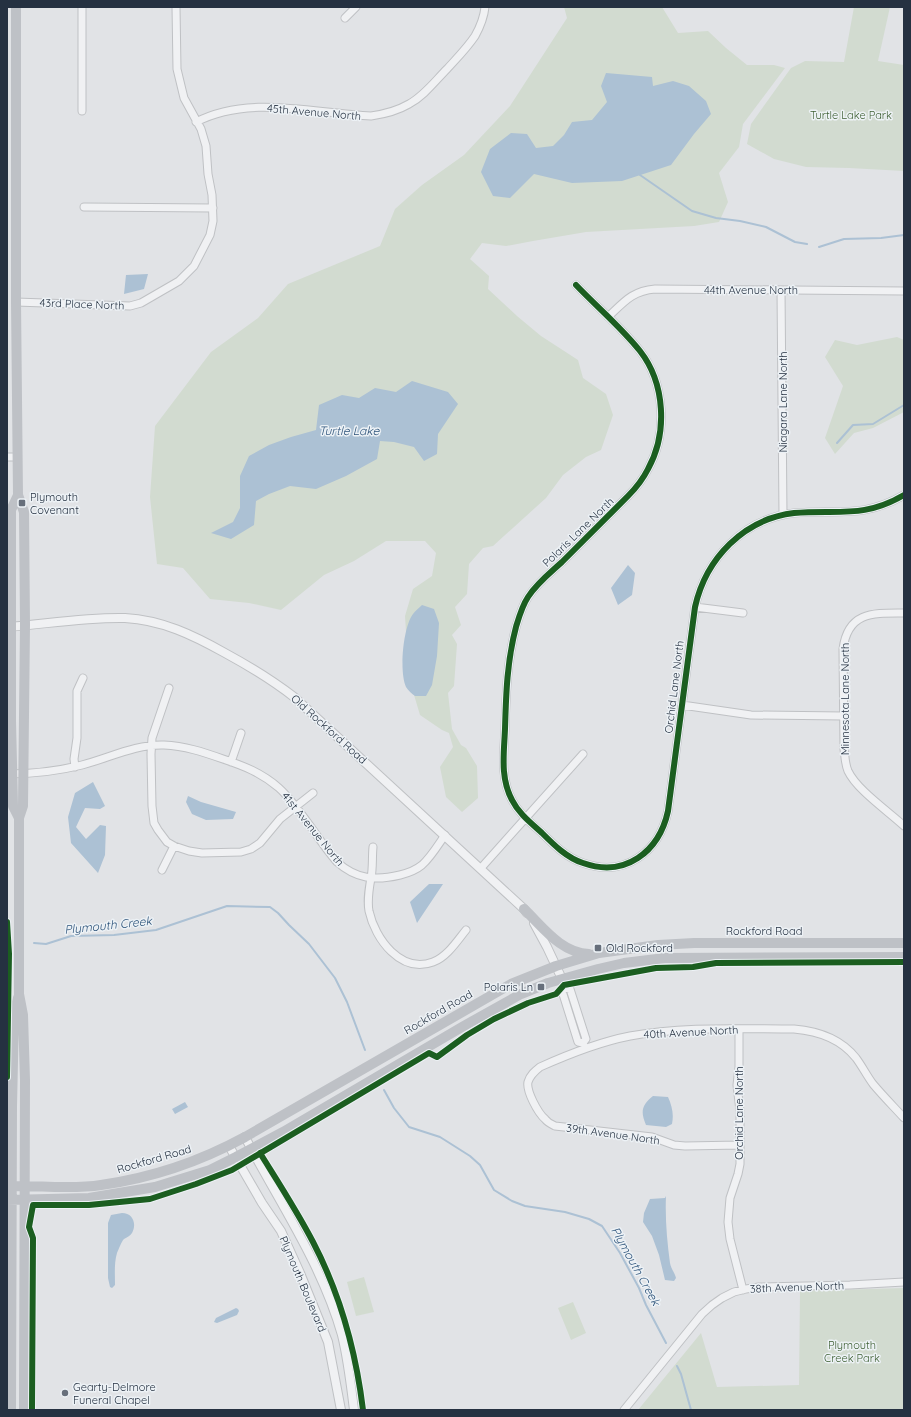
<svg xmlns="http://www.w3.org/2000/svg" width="911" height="1417" viewBox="0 0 911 1417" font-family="Quicksand,sans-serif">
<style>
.green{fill:#d2dbd0}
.water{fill:#acc1d4}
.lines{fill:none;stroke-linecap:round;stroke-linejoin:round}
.stream{stroke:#acc1d4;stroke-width:2}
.minor-casing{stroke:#bfc1c4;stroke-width:9}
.tertiary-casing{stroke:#bfc1c4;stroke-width:10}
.minor{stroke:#f0f1f3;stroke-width:7}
.tertiary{stroke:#f0f1f3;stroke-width:8}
.secondary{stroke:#bec1c6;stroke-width:10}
.cycleway-casing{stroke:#edf2f6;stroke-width:8}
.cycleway{stroke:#1b5e20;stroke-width:6}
.poi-dot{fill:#676f7b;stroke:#edf2f6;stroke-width:1.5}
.labels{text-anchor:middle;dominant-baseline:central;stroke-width:3;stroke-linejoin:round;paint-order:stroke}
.street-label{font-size:11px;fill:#253141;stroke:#edf2f6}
.park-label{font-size:11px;fill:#3c5e31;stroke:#edf2f6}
.poi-label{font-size:11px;fill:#253141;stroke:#edf2f6;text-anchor:start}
.water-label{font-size:12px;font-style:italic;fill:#2c5279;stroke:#edf2f6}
</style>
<rect width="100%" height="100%" fill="#e1e3e6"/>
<path class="green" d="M564 7H662L678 33 708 31 726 48 747 65H774L785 68 743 124 739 147 719 173 728 202 719 222 694 226 586 232 533 241 506 246 482 243 470 259 489 276 488 289 517 316 541 336 578 360 583 378 606 394 613 415 601 450 586 457 563 475 546 498 493 546 483 548 469 564 467 594 455 607 461 625 452 635 457 644 454 686 448 693 452 729 461 745 466 748 477 766 478 798 462 812 446 797 440 767 453 747 449 733 442 730 420 715 409 678 405 616 413 589 432 576 436 553 425 541H386L354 561 324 575 281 610 249 603 210 599 183 568 157 564 150 497 155 426 211 352 258 318 288 284 380 246 395 209 422 185 464 155 510 106 567 18Z
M854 7H890L878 61 904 65V171L849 168 806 167 774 159 747 144 751 124 791 68 805 61 844 62Z
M897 337 904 340V412L873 428 854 433 835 454 825 438 843 386 825 357 835 340 857 345Z
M364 1277 374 1312 356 1316 347 1282Z
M904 1288V1410H638L701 1333 717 1387 799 1385 800 1291Z
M573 1302 586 1333 571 1340 558 1308Z"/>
<path class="water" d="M606 73 652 77 653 86 673 81 689 86 706 101 711 114 694 134 671 165 622 181 572 183 534 174 510 198 493 196 481 172 490 149 511 133 527 134 536 148 553 146 564 135 572 122 592 120 607 102 601 86Z
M148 274 144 289 124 294 126 275Z
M412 381 448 392 458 404 438 434 437 454 424 461 414 447 394 442 380 441 377 459 346 476 316 489 290 486 269 494 256 501 254 525 231 539 211 533 233 522 240 508V476L249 456 269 445 291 437 316 430 319 405 342 395 359 398 375 388 396 392Z
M628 565 635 573 632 595 618 605 611 588Z
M422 605 434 609 439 623 437 656 432 685 426 696H415C412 694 408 690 406 687 399 672 403 627 413 614 415 611 419 608 422 605Z
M93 782 105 806 100 809 85 808 76 827 86 839 100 825 106 826 105 855 98 873 71 843 68 817 75 793Z
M188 796 201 802 236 812 233 819 206 820 192 814 186 802Z
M429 884H443L417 923 410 902Z
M653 1096 668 1097C672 1106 674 1114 672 1124L666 1127 646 1125C640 1111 642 1105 653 1096Z
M185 1102 188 1107 175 1114 172 1109Z
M666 1196C665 1218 667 1241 670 1263 671 1269 675 1273 676 1278L674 1281 665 1280 659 1255 652 1236 643 1222 644 1213 650 1199 665 1198Z
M122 1213C133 1213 137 1224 132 1233 130 1236 127 1237 124 1239 121 1242 119 1249 117 1253 114 1263 115 1275 115 1285L112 1288 110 1287 108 1278V1223L111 1215Z
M236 1308 238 1309 239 1311 237 1315 217 1323 214 1322 216 1318Z"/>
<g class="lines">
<path class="stream" d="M640 175 692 211 716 218 740 221 766 227 795 242 807 244
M819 247 844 239 881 238 904 235
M837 443 853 425 873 424 904 405
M34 943 46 944 71 936 114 935 156 930 227 906 270 907 278 913 289 925 309 944 335 978 347 1002 365 1050
M384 1090 394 1108 409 1127 440 1137 470 1156 480 1165 494 1190 512 1201 525 1206 565 1212 589 1219 602 1226 620 1253 639 1288 646 1305 666 1343
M677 1366 681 1374 691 1410"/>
<g class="minor-casing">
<path id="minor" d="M345 18 356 7
M82 111V7
M196 122C250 94 315 114 371 116 385 114 397 111 409 104 424 96 435 81 447 69 457 58 467 48 475 36 480 27 484 17 485 7
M84 207 213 208
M576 285C597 307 621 327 640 351 665 383 668 433 648 469 643 479 636 488 628 496 606 518 584 540 562 562 550 573 537 583 528 597 522 606 519 617 516 627 507 661 506 694 505 729 504 753 500 778 512 800 519 814 531 823 542 833 554 845 567 858 583 863 625 878 659 852 668 811L695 607C706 558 744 519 794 513 837 509 863 519 904 495
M781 290 783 515
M16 302 130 306 141 303 179 281 194 266 210 235 213 221 212 195 208 174 206 146 201 129 184 98 177 69 176 7
M608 317C624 302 632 291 655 289L904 291
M7 457H17
M695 607 743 613
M904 613C874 613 848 611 843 649L844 749C845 756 845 764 848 771 857 790 888 811 904 826
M169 688 152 738 151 754 152 806 154 823 158 830 167 842 174 846 189 851 202 853 241 852 251 849 260 843 280 819 313 793
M682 705 751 715 843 716
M231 762 241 733
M75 767 74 759 77 738V691L83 678
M7 774C32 774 58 771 82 765 109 758 136 744 164 745 185 746 203 752 223 759 244 766 262 773 279 788 301 808 317 839 337 862 356 879 375 881 400 875 408 873 416 870 422 865 431 857 438 845 445 835
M373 847C372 857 373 868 371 878 369 889 367 900 369 911 375 939 401 974 433 962 447 957 457 941 466 930
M481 868 583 754
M162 870 174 846
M562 979 565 988 562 991 578 1042 583 1043
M565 988 570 989 586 1039 583 1043 584 1046
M739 1029V1067L737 1085 740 1111V1164L738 1174 730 1198 728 1222 730 1239 743 1290
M740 1145 685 1146 674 1145 652 1137 555 1126C551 1124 548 1123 545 1119 538 1113 526 1091 528 1082 530 1075 535 1071 540 1067 569 1054 599 1042 630 1036 682 1026 741 1029 794 1029 818 1031 841 1039 856 1058 862 1066 867 1076 873 1084 883 1096 894 1107 904 1118
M624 1410 702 1314 712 1305 722 1298 734 1292 746 1289 759 1287 850 1285 904 1282"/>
</g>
<g class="tertiary-casing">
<path id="tertiary" d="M7 627C46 624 86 617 125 618 162 620 193 635 225 653 249 666 272 680 294 697L524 909 527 913
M534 923 547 947 562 979
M245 1137C279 1202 322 1264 342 1335 348 1359 351 1385 354 1410
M229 1146 262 1203 281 1231 300 1273 328 1342 341 1410"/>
</g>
<use href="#minor" class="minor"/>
<use href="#tertiary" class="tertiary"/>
<path class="secondary" d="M16 7V302L18 495 24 512 25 625 23 806 19 818V994L23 1015 25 1080 24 1410
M18 495 11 510V721L13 806 19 818
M524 909C543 927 561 953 589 954
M7 1186C38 1185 70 1190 101 1185 151 1178 201 1161 245 1137L511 984 556 966 599 953 658 945 694 943H904
M7 1200 89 1198 155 1187 210 1170 236 1157 283 1132 462 1027 521 994 548 983 598 969 624 963 665 958 904 957
M11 1410 12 1107 14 1015 18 998"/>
<g class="cycleway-casing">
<path id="cycleway" d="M576 285C597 307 621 327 640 351 665 383 668 433 648 469 643 479 636 488 628 496 606 518 584 540 562 562 550 573 537 583 528 597 522 606 519 617 516 627 507 661 506 694 505 729 504 753 500 778 512 800 519 814 531 823 542 833 554 845 567 858 583 863 625 878 659 852 668 811L695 607C706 558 744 519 794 513 837 509 863 519 904 495
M7 922 9 954 7 1077
M260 1153C278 1182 297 1211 313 1242 340 1294 356 1352 363 1410
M32 1410 33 1238 29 1227 33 1205H89L150 1199 196 1184 232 1170 429 1053 437 1057 467 1035 494 1019 528 1003 556 994 564 985 656 968 693 967 716 963 904 962"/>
</g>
<use href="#cycleway" class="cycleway"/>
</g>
<g class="poi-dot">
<rect x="18" y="499" width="8" height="8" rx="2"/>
<rect x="594" y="944" width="8" height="8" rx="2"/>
<rect x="537" y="983" width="8" height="8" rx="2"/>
<circle cx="65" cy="1393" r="4"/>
</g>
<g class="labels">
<g class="street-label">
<text transform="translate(314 112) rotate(5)">45th Avenue North</text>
<text x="751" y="290">44th Avenue North</text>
<text transform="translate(82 304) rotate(2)">43rd Place North</text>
<text transform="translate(783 402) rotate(-90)">Niagara Lane North</text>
<text transform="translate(578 532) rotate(-44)">Polaris Lane North</text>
<text transform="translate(674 687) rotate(-83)">Orchid Lane North</text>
<text transform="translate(845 699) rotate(-90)">Minnesota Lane North</text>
<text transform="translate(329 729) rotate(42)">Old Rockford Road</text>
<text transform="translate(313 829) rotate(51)">41st Avenue North</text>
<text x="764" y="931">Rockford Road</text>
<text transform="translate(438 1012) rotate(-30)">Rockford Road</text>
<text transform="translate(691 1032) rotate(-3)">40th Avenue North</text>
<text transform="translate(739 1113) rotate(-90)">Orchid Lane North</text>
<text transform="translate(613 1134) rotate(8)">39th Avenue North</text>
<text transform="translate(154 1159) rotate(-16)">Rockford Road</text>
<text transform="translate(303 1284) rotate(67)">Plymouth Boulevard</text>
<text transform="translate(797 1287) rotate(-2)">38th Avenue North</text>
</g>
<g class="park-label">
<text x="851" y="115">Turtle Lake Park</text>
<text x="852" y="1345">Plymouth<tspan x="852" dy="13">Creek Park</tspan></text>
</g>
<g class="poi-label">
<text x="30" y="497">Plymouth<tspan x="30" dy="13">Covenant</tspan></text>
<text x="606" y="948">Old Rockford</text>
<text x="533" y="987" text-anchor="end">Polaris Ln</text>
<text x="73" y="1387">Gearty-Delmore<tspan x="73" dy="13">Funeral Chapel</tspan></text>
</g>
<g class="water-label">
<text x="349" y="430">Turtle Lake</text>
<text transform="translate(108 925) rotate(-6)">Plymouth Creek</text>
<text transform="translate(636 1266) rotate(61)">Plymouth Creek</text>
</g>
</g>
<rect width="911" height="1417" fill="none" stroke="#253141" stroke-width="16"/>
</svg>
